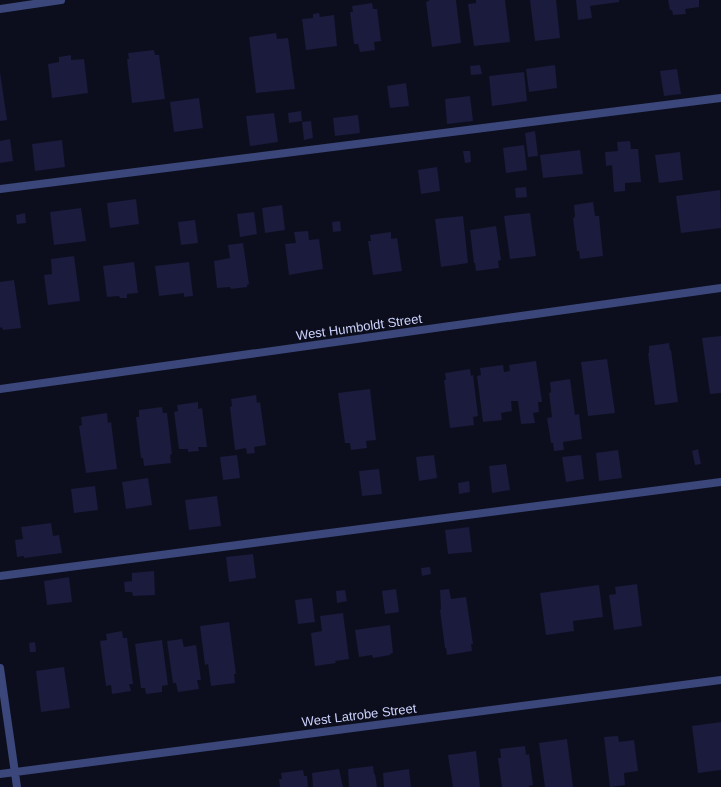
<svg xmlns="http://www.w3.org/2000/svg" width="721" height="787" viewBox="0 0 721 787" font-family="Arial,sans-serif">
<style>
.building{fill:#1a1b3d}
.lines{fill:none;stroke-linecap:round;stroke-linejoin:round}
.lane{stroke:#3b477a;stroke-width:8}
.street{stroke:#3b477a;stroke-width:8}
.labels{text-anchor:middle;dominant-baseline:central;stroke-width:4;stroke-linejoin:round;paint-order:stroke}
.street-label{font-size:13px;fill:#ccd2fc;stroke:#0d0e1d}
</style>
<rect width="100%" height="100%" fill="#0d0e1d"/>
<path class="building" d="M429 0H456L461 43 432 47 426 2 429 1Z
M476 0H505L510 42 474 46 468 4 476 3Z
M530 0H556L560 38 535 41Z
M576 0H619V2L590 6 592 18 578 20Z
M668 0H699V7L685 9 686 14 673 15 672 10H670Z
M372 3 373 9H377L381 41 374 42 375 50 360 52 358 44H354L350 12H353L352 6Z
M319 13 320 17 334 15 337 46 306 50 302 19 313 18V14Z
M276 33 277 39 288 38 295 89 256 93 249 37Z
M154 50 155 55H159L165 99 132 103 127 59H129L128 53Z
M71 55V60L84 59 88 93 52 98 48 64 59 62V57Z
M480 65 482 74 471 75 470 66Z
M555 65 557 88 529 92 526 69Z
M677 69 681 94 664 96 660 71Z
M0 72 7 120 0 121Z
M524 72 527 101 492 106 489 76Z
M406 83 409 106 390 108 387 86Z
M470 96 473 121 447 124 445 99Z
M199 98 203 128 174 132 170 102Z
M301 111 302 121 289 123 288 113Z
M274 113 278 142 250 146 246 116Z
M358 115 360 133 335 136 333 118Z
M311 121 313 138 304 140 302 122Z
M535 131 538 156 528 157 525 133Z
M10 139 13 161 0 163V141Z
M62 140 65 167 35 171 32 144Z
M630 141 631 149H638L641 182 625 183V191L614 192 612 165 606 166 605 152 618 151 617 142Z
M524 145 527 170 506 173 503 148Z
M580 150 583 174 543 178 540 155Z
M463 151H470L471 162 465 163Z
M680 152 683 180 659 183 655 155Z
M437 167 440 191 421 194 418 170Z
M526 187 527 197 516 198 515 188Z
M720 190 721 228 681 233 676 196Z
M136 199 139 224 110 228 107 203Z
M593 202 595 216H599L603 256 580 259 579 251H577L573 218 575 217 574 205Z
M282 205 285 230 265 233 262 208Z
M81 208 86 241 54 245 50 212Z
M254 212 257 234 240 237 237 214Z
M25 213 26 223 17 224 16 215Z
M530 213 536 256 510 259 504 216Z
M463 216 468 263 441 267 435 219Z
M195 220 198 243 181 245 178 222Z
M340 221 341 231 333 232 332 222Z
M496 226 501 260 498 261 499 268 476 271 475 263H474L470 230Z
M308 231 309 240 319 239 323 269 289 275 285 244 296 243 294 232Z
M391 232V239L397 238 402 271 373 275 368 241H371L370 235Z
M243 243 249 284 247 285V287L231 289 230 287 217 288 214 261 230 258 228 245Z
M74 256 80 301 48 305 44 275 52 274 51 259Z
M134 262 138 293 127 294V298H120L119 296 107 297 103 266Z
M189 262 193 296 184 297V293L159 296 155 266Z
M14 280 21 328 3 330 2 327 0 328V282Z
M721 336V393L710 394 702 338Z
M669 343 670 350H671L678 402 655 405 648 353H649V346Z
M607 359 615 413 588 416 581 362Z
M536 361 542 402H538L539 412 533 413 535 423 521 424 518 401H511L512 411 501 413 502 420 483 422 477 376 481 375 480 368 503 365 504 372H507L508 385 507 371H510L509 365Z
M470 369 471 376 473 375 478 416 473 417 474 425 450 428 444 380H446L445 373Z
M570 379 575 415 579 414 582 439 563 442 564 450 554 451 553 443H551L547 418 552 417 549 393 551 392 550 382Z
M370 389 376 440 366 441 367 448 351 450 350 443H345L338 393Z
M256 395 257 403 260 402 266 445 254 447 255 453 247 454 246 448 235 450 230 407 232 406 231 399Z
M198 402V409L202 408 207 447H198L199 451 188 452V449H179L174 412 178 411 177 405Z
M162 407 163 413H167L172 454 170 455 171 463 144 466 143 458H141L136 417H139V410Z
M107 413 108 423 111 422 117 469 86 473 79 426 82 425 81 417Z
M698 449 701 464 695 465 692 451Z
M618 450 622 478 599 481 596 453Z
M237 455 240 478 223 480 220 457Z
M434 455 437 478 419 481 416 457Z
M581 455 584 479 566 482 562 457Z
M506 464 510 490 492 493 489 466Z
M379 469 382 494 362 496 359 471Z
M148 478 152 505 126 509 122 482Z
M469 481 470 492 459 494 458 483Z
M95 486 98 510 74 513 71 489Z
M217 496 221 526 189 530 185 500Z
M51 523 53 536 59 535 62 553 24 558V556L17 557 15 540 23 539 21 527Z
M469 527 472 552 448 554 445 530Z
M253 554 256 578 229 582 226 557Z
M430 567 431 574 422 576 421 568Z
M154 571 155 595 133 596 132 592H125L124 582 132 581V573Z
M69 577 72 602 47 605 44 581Z
M637 584 642 626 614 630 609 595 616 594 615 587Z
M599 585 603 617 573 621 574 631 546 635 540 593Z
M396 589 399 612 385 614 382 591Z
M449 589 451 599 466 597 473 644H471L472 651 447 655 446 648H445L440 610 441 609 440 590Z
M345 590 347 601 337 603 336 591Z
M312 598 315 622 298 624 295 600Z
M343 613 349 659 335 661 336 663 315 666 311 633 322 631 320 616Z
M229 622 236 674H234L235 683 211 686 208 664 205 665 200 626Z
M390 625 393 653 390 654V655L373 658 372 655 359 657 355 630Z
M122 631 123 638H127L133 684H129L131 691 112 694 111 685 106 686 100 641 107 640 106 634Z
M182 639 184 647 196 645 201 680H197L199 689 178 692 176 683H173L167 641Z
M162 640 168 685 162 686V692L146 694 145 688H141L135 644Z
M35 642 36 652H30L29 643Z
M64 667 70 708 41 712 36 671Z
M721 722V770L698 773 692 726Z
M618 736 619 742 634 740 638 771 624 773 625 785 610 787 604 737Z
M567 739 573 787H545L539 743Z
M525 746 526 755 529 754 533 785 529 786V787H502L498 758H501L500 749Z
M476 751 480 787H453L448 755Z
M373 766 374 774H375L377 787H349L348 769Z
M339 769 343 787H313L312 773Z
M409 769 411 787H384L383 773Z
M303 770 304 776H307L308 787H280L279 779H282L281 773Z"/>
<g class="lines">
<path class="lane" d="M0 189 721 98
M0 576 721 482"/>
<path class="street" d="M0 9 61 0
M0 389 721 288
M0 668 17 787
M0 774 721 680"/>
</g>
<g class="labels">
<g class="street-label">
<text transform="translate(359 327) rotate(-8)">West Humboldt Street</text>
<text transform="translate(359 715) rotate(-7)">West Latrobe Street</text>
</g>
</g>
</svg>
